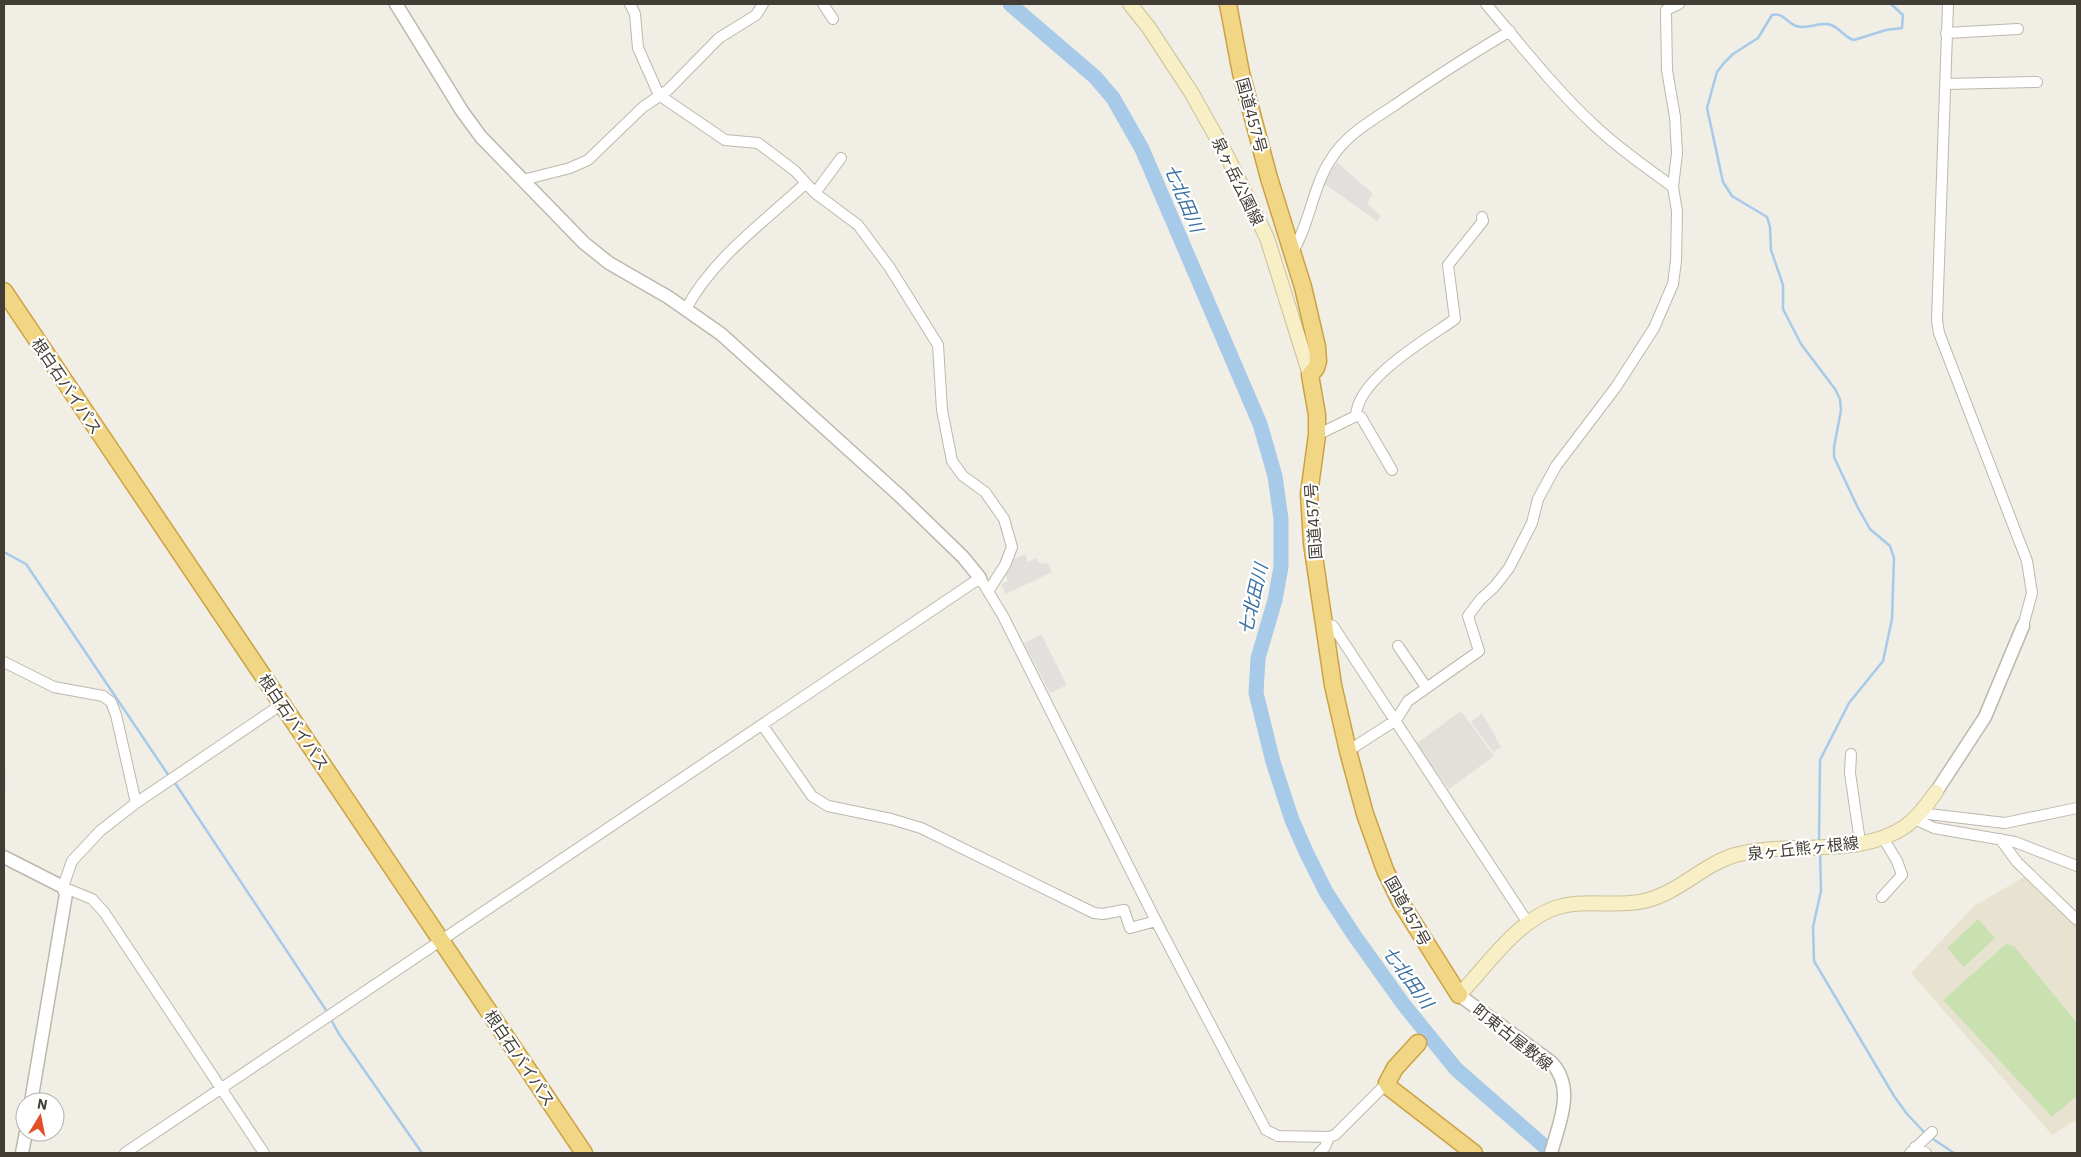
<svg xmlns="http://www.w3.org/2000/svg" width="2081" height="1157" viewBox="0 0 2081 1157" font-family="'IBM Plex Sans','Noto Sans JP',sans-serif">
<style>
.industrial{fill:#e3dfda}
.education{fill:#e8e3d0}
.green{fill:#c9e1b1}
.parking{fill:#e2e0dd}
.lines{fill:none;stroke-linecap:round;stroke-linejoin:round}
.stream{stroke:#a7cae8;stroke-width:2.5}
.river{stroke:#a7cae8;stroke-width:15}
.minor-casing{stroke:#beb8ac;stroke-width:12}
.tertiary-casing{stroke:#beb8ac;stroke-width:15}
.secondary-casing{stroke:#ccc299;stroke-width:16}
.trunk-casing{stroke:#cca243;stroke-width:19}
.minor{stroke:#fff;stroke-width:10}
.tertiary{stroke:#fff;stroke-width:12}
.secondary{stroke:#f9efc7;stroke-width:14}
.trunk{stroke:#f1d686;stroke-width:16}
.labels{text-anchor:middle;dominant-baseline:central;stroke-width:4.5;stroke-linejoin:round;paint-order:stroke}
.street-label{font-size:16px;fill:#423e35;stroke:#fff}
.water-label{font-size:18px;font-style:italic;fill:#3a71a2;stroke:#fff}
</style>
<rect width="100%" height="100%" fill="#f0eee5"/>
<path class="industrial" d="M1461 711 1494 756 1449 789 1416 744Z"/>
<path class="education" d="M2026 876 2077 926V1119L2052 1135 1911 973 1974 906Z"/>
<path class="green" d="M1978 919 1995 938 1964 967 1947 948Z
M2006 944 2014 946 2077 1023V1096L2052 1117 1943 1000Z"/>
<path class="parking" d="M1337 162 1373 194 1367 203 1381 216 1377 221 1323 183Z
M1025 554 1028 562 1036 558 1039 563 1048 564 1052 572 1006 594 1001 584 1008 581 1005 574 1012 560Z
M1041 634 1067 685 1050 693 1024 643Z
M1482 713 1501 747 1493 752 1471 722Z"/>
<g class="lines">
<path class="stream" d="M4 552 26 564 169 776
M4 771V791
M173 780 328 1013
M1819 843 1820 760 1849 703 1883 661 1892 619 1894 558 1890 546 1870 529 1858 508 1834 457V447L1841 410 1840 399 1835 389 1801 344 1783 309V285L1771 250 1770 227 1767 217 1732 196 1723 182 1707 108 1717 72 1724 63 1733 54 1758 38 1772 15C1783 12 1787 23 1796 26 1808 30 1820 21 1831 25 1840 28 1845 38 1854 40L1886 30 1902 28 1903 15 1891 4
M1820 851 1821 891 1813 927 1814 961 1894 1096 1907 1114 1925 1133
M330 1018 339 1034 422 1153
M1930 1137 1954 1153"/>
<path class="river" d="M1010 4 1095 77 1113 98 1142 149 1260 424 1275 476 1281 519V567L1275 600 1258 658 1256 693 1273 762 1292 820 1307 854 1326 892 1354 935 1404 1005 1456 1069 1552 1153"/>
<g class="minor-casing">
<path id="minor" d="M630 4 635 14 638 48 659 95 725 140 758 143 795 171 815 193 858 225 890 268 938 345 942 410 952 461 963 476 985 492 1004 519 1012 547 1005 565 989 590
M823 4 833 19
M1486 4C1521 45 1555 89 1595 126 1619 149 1646 167 1673 187
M1948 4 1937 320 1939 333 2027 561 2032 593 2023 626
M1946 33 2018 29
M1945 84 2037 82
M523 180 570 168 588 160 643 107 668 90 719 38 756 15 763 4
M815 193 841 158
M1292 253C1310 224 1312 188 1331 159 1347 134 1371 121 1395 105 1432 79 1470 55 1510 31
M686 309C713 258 764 222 806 183
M1356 416C1357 379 1427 339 1455 319L1448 265 1483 221 1482 217
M1317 435 1356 416 1361 417 1392 470
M1325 623 1333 626 1528 923
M1398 646 1426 687
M4 662 54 687 103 696 111 702 116 715 136 803
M763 726 812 796 828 806 891 819 921 828 1094 913 1103 914 1124 910 1130 928 1156 921
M1348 751 1396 720 1408 701 1479 651 1468 616 1480 600 1495 586 1509 568 1532 523 1538 499 1556 466 1616 387 1654 328 1673 284 1676 261 1677 211 1673 187 1677 153 1675 117 1667 70 1666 13V10L1679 4
M1851 754 1850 773 1860 842
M1920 813 2005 823 2077 808
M1915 819 1934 828 2015 842 2077 866
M2000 839 2017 862 2077 920
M1882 897 1902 875 1897 861 1883 838
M1915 1147 1926 1153
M125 1153 980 578 1003 616 1156 921 1266 1130 1278 1136 1329 1137 1335 1135 1387 1083
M264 1153 104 912 92 899 63 887 72 861 100 831 136 803 282 704
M1319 1153 1325 1147 1329 1137
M1910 1153 1932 1132"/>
</g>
<g class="tertiary-casing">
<path id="tertiary" d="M396 4 462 111 481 137 584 243 609 263 668 297 721 334 900 496 963 557 980 578
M1936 792 1985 717 2023 626
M4 857 63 887 66 894 31 1102
M1459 995 1551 1062C1576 1088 1559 1123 1551 1153
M22 1153 26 1132"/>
</g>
<g class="secondary-casing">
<path id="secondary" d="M1130 4 1149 28 1191 92 1227 156 1267 238 1310 375
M1459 995C1486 967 1513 926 1550 910 1580 897 1613 908 1644 901 1679 893 1702 865 1735 855 1788 840 1859 859 1906 826 1918 817 1927 805 1936 792"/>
</g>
<g class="trunk-casing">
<path id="trunk" d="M1228 4 1241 73 1269 178 1303 287 1317 347 1318 361 1316 368 1310 375 1317 415V435L1309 494 1312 543 1333 685 1348 751 1365 814 1385 870 1401 903 1459 995
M4 291 584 1153
M1418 1043 1395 1068 1387 1083 1390 1088 1474 1153"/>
</g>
<use href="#minor" class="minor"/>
<use href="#tertiary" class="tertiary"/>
<use href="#secondary" class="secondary"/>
<use href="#trunk" class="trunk"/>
</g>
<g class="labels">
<g class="street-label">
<text transform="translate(1252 115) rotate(75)">国道457号</text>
<text transform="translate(1238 181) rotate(64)">泉ヶ岳公園線</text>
<text transform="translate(67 386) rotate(56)">根白石バイパス</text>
<text transform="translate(1313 521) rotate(-94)">国道457号</text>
<text transform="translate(294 722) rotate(56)">根白石バイパス</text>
<text transform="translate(1803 848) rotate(-6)">泉ヶ丘熊ヶ根線</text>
<text transform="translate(1408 911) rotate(61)">国道457号</text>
<text transform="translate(1513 1037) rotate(38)">町東古屋敷線</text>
<text transform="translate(520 1058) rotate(56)">根白石バイパス</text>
</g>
<g class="water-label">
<text transform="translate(1184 198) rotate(67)">七北田川</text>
<text transform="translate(1253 599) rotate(-77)">七北田川</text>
<text transform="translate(1408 977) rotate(54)">七北田川</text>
</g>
</g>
<rect width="2081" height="1157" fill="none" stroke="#423e35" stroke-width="10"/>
<g transform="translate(40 1117) rotate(10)"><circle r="24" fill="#ffffff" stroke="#b3b2ae"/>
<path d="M0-4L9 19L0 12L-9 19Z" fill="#e34f29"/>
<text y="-8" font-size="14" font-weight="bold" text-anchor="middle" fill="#423e35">N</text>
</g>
</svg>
